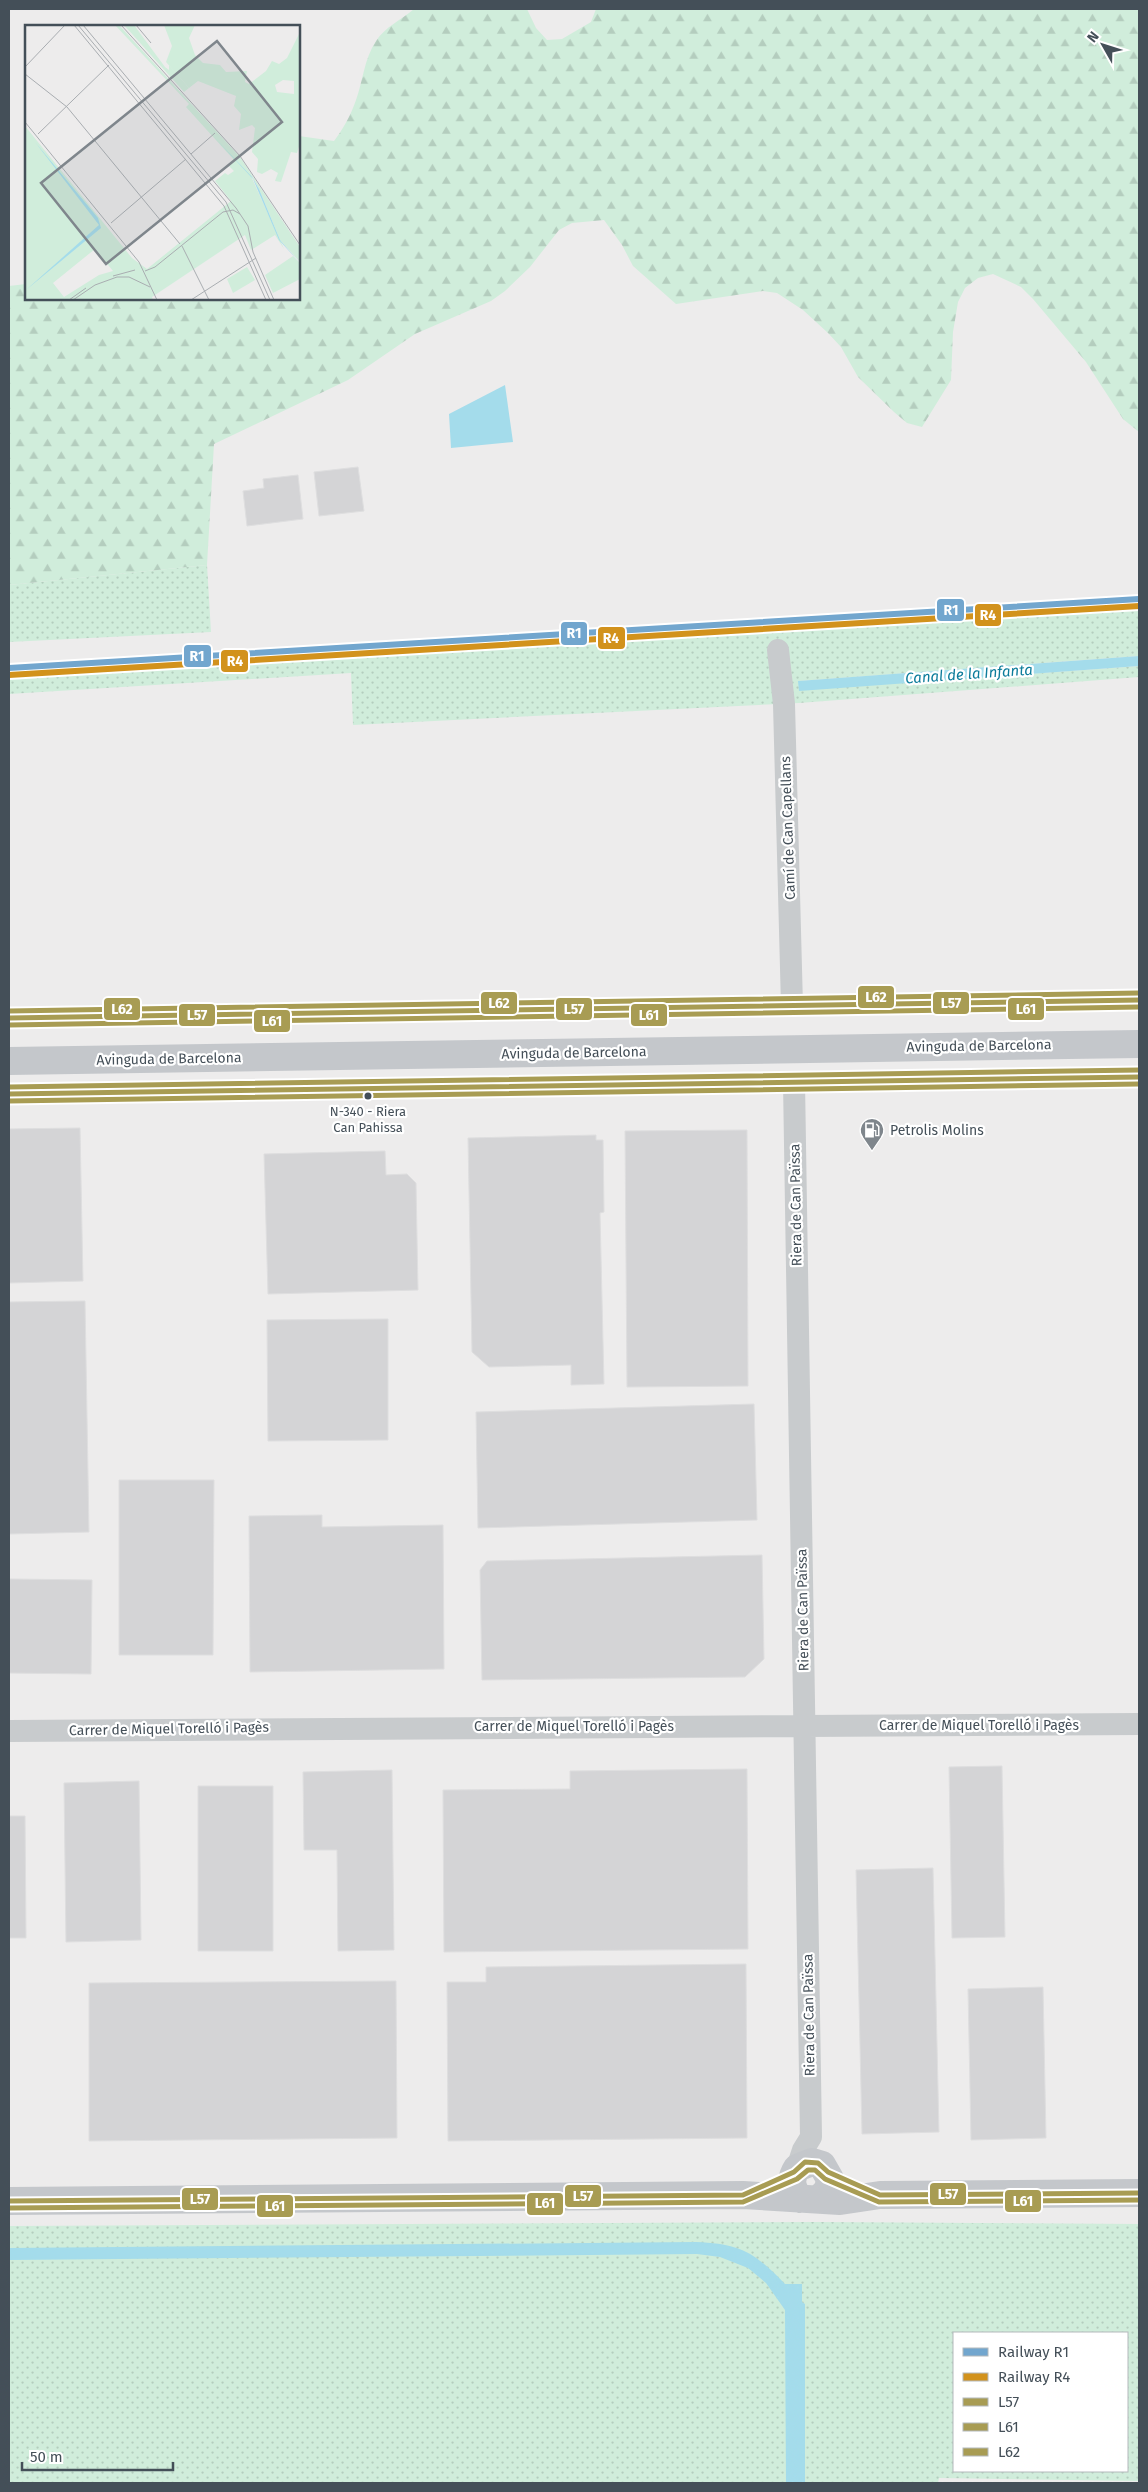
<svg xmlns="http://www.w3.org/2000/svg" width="1148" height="2492" viewBox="0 0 1148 2492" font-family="'Fira Sans',sans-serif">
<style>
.grass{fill:url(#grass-dots);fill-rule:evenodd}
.forest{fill:url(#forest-firs)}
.water{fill:#a4dceb}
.building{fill:#d4d4d6;stroke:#dededf}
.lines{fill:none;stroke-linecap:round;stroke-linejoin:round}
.minor{stroke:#c8cbcd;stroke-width:22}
.major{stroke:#c4c7cb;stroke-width:28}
.bus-1-casing{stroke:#fff;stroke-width:9}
.bus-2-casing{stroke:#fff;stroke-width:9}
.bus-3-casing{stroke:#fff;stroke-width:9}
.bus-1{stroke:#a89c53;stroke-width:5}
.bus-2{stroke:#a89c53;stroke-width:5}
.bus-3{stroke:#a89c53;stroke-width:5}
.rail-1-casing{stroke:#fff;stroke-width:10}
.rail-2-casing{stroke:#fff;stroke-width:10}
.rail-1{stroke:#72a6ce;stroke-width:6}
.rail-2{stroke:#d2921c;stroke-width:6}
.bus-dot{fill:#444f58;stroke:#fff;stroke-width:2}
.labels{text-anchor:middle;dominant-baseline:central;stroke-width:4.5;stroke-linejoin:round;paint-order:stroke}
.bus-label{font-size:13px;fill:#444f58;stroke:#fff}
.street-label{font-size:14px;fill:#444f58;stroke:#fff}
.poi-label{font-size:14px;fill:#444f58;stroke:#fff;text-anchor:start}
.water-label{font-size:15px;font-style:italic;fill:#0d7c9b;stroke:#fff}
.inset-road{fill:none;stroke:#a9adb1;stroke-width:1}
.view{fill:#7f868c;fill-opacity:0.15;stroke:#7f868c;stroke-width:2.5}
.inset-edge{fill:none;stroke:#444f58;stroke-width:2.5}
.line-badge{stroke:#fff;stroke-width:2}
.badge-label{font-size:14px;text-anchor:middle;font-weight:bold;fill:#fff}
</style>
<defs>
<pattern id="grass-dots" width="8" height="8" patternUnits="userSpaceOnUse" patternTransform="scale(1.25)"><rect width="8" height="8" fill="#d0eddb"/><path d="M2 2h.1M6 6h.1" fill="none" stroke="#b4cdbe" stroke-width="1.8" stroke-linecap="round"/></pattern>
<pattern id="forest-firs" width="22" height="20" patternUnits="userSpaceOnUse" patternTransform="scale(1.25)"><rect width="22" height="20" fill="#d0eddb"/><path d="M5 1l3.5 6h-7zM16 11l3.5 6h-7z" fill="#b4cdbe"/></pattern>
</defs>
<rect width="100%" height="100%" fill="#edecec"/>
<path class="grass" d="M207 565 211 632 9 642V585Z
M1139 609V656L799 681V690L1139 666V677L799 703 353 725 351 673 9 694V679L466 647Z
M814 2222 1139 2224V2481L939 2478 938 2483H9V2226ZM954 2333H1127V2471H954Z"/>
<path class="forest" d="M414 9H527L536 28 547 40 562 39 591 22 596 9H1139V432L1123 419 1086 362 1033 299 1021 287 993 274 978 278 965 288 958 302 953 332 951 380 922 427 907 423 894 412 858 377 841 347 828 333 803 310 777 293 763 291 676 304 633 266 622 245 604 220 572 223 559 230 530 267 505 291 491 301 415 334 348 380 214 444 207 565 9 585V286L26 284V299H299V136L334 141C343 129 351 115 356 100 363 81 364 59 376 41 385 27 401 20 414 9Z"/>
<path class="water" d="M505 385 513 442 451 448 449 414Z
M1139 656V666L799 691 798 681Z
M696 2242C741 2244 754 2252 785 2284H802V2302L805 2304V2483H786L785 2310 766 2283 748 2268 720 2257 697 2254 9 2260V2248Z"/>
<path class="building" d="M358 467 364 511 319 516 314 472Z
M298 475 303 519 247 526 243 491 264 488 263 479Z
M80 1128 83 1281 9 1283V1129Z
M747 1130 748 1386 627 1387 625 1131Z
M596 1135V1140H603L604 1212 600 1213 604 1384 571 1385V1365L489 1367 472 1352 468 1138Z
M385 1151 386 1175 407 1174 416 1183 418 1290 268 1294 264 1154Z
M85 1301 89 1532 9 1534V1302Z
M388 1319V1440L268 1441 267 1320Z
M754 1404 757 1520 478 1528 476 1412Z
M119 1480H214L213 1655H119Z
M322 1515V1527L443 1525 444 1669 250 1672 249 1516Z
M762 1555 764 1659 745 1677 482 1680 480 1570 487 1561Z
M9 1579 92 1580 91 1674 9 1673Z
M1002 1766 1005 1937 952 1938 949 1767Z
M747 1769 748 1949 444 1952 443 1790 570 1789V1771Z
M392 1770 394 1950 338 1951 337 1850H304L303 1772Z
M139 1781 141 1940 66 1942 64 1783Z
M198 1786H273V1951H198Z
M9 1816H25L26 1938H9Z
M933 1868 939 2132 862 2134 856 1870Z
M746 1964 747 2138 448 2141 447 1982H486V1967Z
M396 1981 397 2138 89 2141V1983Z
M1043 1987 1046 2138 971 2140 968 1989Z"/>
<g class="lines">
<path class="minor" d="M778 650 784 704 792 1006
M9 1018 1139 1000
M794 1082 811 2137 803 2150 797 2168
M9 1094 1139 1077
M9 1731 1139 1724"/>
<path class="major" d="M9 1061 1139 1044
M800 2199C792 2189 789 2180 797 2168L812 2162 822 2165 830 2179 828 2190 819 2199
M9 2201 743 2195 840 2201 880 2195 1139 2193"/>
<g class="bus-1-casing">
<path id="bus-1" d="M9 1018 1139 1000
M9 1094 1139 1077
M9 2201 743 2195 794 2172 805 2162 818 2163 828 2172 880 2195 1139 2193"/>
</g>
<g class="bus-2-casing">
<path id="bus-2" d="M9 1025 1139 1007
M9 1101 1139 1084
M9 2208 743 2202 797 2179 808 2170H815L825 2179 879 2202 1139 2200"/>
</g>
<g class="bus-3-casing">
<path id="bus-3" d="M9 1011 1139 993
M9 1087 1139 1070"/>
</g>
<use href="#bus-1" class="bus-1"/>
<use href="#bus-2" class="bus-2"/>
<use href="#bus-3" class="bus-3"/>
<g class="rail-1-casing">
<path id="rail-1" d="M9 668 1139 599"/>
</g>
<g class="rail-2-casing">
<path id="rail-2" d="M9 675 1139 606"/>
</g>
<use href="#rail-1" class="rail-1"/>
<use href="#rail-2" class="rail-2"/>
</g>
<defs>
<g id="fuel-pin" transform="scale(1.25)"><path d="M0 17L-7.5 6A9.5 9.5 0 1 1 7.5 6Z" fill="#7f868c" stroke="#fff"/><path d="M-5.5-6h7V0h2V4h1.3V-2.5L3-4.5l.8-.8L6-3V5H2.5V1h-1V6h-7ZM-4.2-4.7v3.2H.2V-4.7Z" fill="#fff"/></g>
</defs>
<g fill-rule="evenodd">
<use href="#fuel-pin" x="872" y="1130"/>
</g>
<circle class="bus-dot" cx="368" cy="1096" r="4.5"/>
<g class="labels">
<g class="bus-label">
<text x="368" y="1111">N-340 - Riera<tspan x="368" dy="16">Can Pahissa</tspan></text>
</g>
<g class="street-label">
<text transform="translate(788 828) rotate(-92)">Camí de Can Capellans</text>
<text transform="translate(979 1046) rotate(-1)">Avinguda de Barcelona</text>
<text transform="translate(574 1053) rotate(-1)">Avinguda de Barcelona</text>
<text transform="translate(169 1059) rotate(-1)">Avinguda de Barcelona</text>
<text transform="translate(796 1205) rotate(-91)">Riera de Can Païssa</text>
<text transform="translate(803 1610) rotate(-91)">Riera de Can Païssa</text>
<text x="979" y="1725">Carrer de Miquel Torelló i Pagès</text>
<text x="574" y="1726">Carrer de Miquel Torelló i Pagès</text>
<text transform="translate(169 1729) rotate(-1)">Carrer de Miquel Torelló i Pagès</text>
<text transform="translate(809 2015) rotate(-91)">Riera de Can Païssa</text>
</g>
<g class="poi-label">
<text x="890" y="1130">Petrolis Molins</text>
</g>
<g class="water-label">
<text transform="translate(969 674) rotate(-4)">Canal de la Infanta</text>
</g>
</g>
<g transform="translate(25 25)">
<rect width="275" height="275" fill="#edecec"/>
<path d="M90 0H94L215 132 275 222V237L255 215 234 164 227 152 226 151 259 224 250 210 226 225 220 210 127 272 128 275H0V101L107 233 122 244 206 176 190 156 200 148 203 150 209 146 204 141 209 135 161 82 164 79ZM70 224 88 246 74 250 39 272 28 258ZM99 0H109L140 42 144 45V40L164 63 159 67ZM268 231 275 238V254L248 268 240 250Z" fill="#d0eddb" fill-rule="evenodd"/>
<path d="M139 0H170L164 13 170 30 178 38 195 40 201 47 222 46 220 57 224 59 241 46 247 36 254 39 262 33 275 7V118L272 128 266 127 256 157 250 156 253 148 246 144 237 149 232 147 233 134 227 127 230 103 227 100 214 105 216 89 209 81 211 71 173 56 164 63 141 37 147 21ZM258 55 269 56V69L252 67 250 60Z" fill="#d0eddb" fill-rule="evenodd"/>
<path d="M222 242 230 255 208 268 202 254Z" fill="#d0eddb"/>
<path d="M189 112 227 152 234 164 255 215 275 238 254 215 228 154ZM10 117 73 193 76 203 1 265 74 200Z" fill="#a4dceb"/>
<path class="inset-road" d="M49 0 199 181 241 275M53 0 201 177 245 275M58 0 211 183 223 201 228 227 249 275M96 0 215 131 275 220M111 0 126 18M0 42 40 0M0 49 42 82 155 219M0 97 114 237 132 275M13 109 84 40M166 129 190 108M86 198 161 134M157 221 184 275M120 246 130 242 198 187 208 185 215 189M88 251 110 245M44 275 61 263M48 275 70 260 92 252H104L125 262M166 275 231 233"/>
<path class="view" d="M192 16 257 97 81 239 16 158Z"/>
<rect width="275" height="275" class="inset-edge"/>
</g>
<g class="line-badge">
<rect x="936" y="598" width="29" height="24" rx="5" fill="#72a6ce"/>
<rect x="974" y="603" width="28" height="24" rx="5" fill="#d2921c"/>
<rect x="560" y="621" width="28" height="25" rx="5" fill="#72a6ce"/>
<rect x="597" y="626" width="29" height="24" rx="5" fill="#d2921c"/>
<rect x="183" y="644" width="29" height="24" rx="5" fill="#72a6ce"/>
<rect x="220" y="649" width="29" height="24" rx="5" fill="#d2921c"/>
<rect x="857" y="985" width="38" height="24" rx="5" fill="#a89c53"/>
<rect x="932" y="991" width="38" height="24" rx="5" fill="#a89c53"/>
<rect x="480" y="991" width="38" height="24" rx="5" fill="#a89c53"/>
<rect x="1007" y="997" width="38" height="24" rx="5" fill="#a89c53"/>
<rect x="555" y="997" width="38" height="24" rx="5" fill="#a89c53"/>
<rect x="103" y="997" width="38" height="24" rx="5" fill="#a89c53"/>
<rect x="630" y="1003" width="38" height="24" rx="5" fill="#a89c53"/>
<rect x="178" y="1003" width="38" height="24" rx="5" fill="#a89c53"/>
<rect x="253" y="1009" width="38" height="24" rx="5" fill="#a89c53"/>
<rect x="929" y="2182" width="38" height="24" rx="5" fill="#a89c53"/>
<rect x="564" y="2184" width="38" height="24" rx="5" fill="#a89c53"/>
<rect x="181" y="2187" width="38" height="24" rx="5" fill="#a89c53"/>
<rect x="1004" y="2189" width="38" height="24" rx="5" fill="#a89c53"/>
<rect x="526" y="2192" width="38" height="24" rx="5" fill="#a89c53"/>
<rect x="256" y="2194" width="38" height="24" rx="5" fill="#a89c53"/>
</g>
<g class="badge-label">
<text x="951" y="615">R1</text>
<text x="988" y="620">R4</text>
<text x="574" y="638">R1</text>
<text x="611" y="643">R4</text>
<text x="197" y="661">R1</text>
<text x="235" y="666">R4</text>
<text x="876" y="1002">L62</text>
<text x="951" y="1008">L57</text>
<text x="499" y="1008">L62</text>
<text x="1026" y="1014">L61</text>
<text x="574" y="1014">L57</text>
<text x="122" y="1014">L62</text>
<text x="649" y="1020">L61</text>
<text x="197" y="1020">L57</text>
<text x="272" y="1026">L61</text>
<text x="948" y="2199">L57</text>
<text x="583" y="2201">L57</text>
<text x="200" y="2204">L57</text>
<text x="1023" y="2206">L61</text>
<text x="545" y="2208">L61</text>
<text x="275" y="2211">L61</text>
</g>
<rect width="1148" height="2492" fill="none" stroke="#444f58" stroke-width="20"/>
<rect x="953" y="2332" width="175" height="140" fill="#ffffff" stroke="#b4b9bc"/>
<rect x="963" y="2348" width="25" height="8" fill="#72a6ce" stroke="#b4b9bc"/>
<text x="998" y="2357" font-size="15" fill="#444f58">Railway R1</text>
<rect x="963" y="2373" width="25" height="8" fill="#d2921c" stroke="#b4b9bc"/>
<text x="998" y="2382" font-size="15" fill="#444f58">Railway R4</text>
<rect x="963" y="2398" width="25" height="8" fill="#a89c53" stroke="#b4b9bc"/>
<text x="998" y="2407" font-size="15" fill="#444f58">L57</text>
<rect x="963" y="2423" width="25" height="8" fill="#a89c53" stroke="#b4b9bc"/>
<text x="998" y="2432" font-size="15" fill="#444f58">L61</text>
<rect x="963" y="2448" width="25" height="8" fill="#a89c53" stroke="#b4b9bc"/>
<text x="998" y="2457" font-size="15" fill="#444f58">L62</text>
<g transform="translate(1103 45) rotate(309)" stroke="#ffffff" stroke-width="4" paint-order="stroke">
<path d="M0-4L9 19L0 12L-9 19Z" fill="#444f58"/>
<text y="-8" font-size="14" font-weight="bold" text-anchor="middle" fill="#444f58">N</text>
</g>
<path d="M22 2462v8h151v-8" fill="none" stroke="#444f58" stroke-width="2.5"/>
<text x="30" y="2462" font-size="15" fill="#444f58" stroke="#ffffff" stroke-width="4" paint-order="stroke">50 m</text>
</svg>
